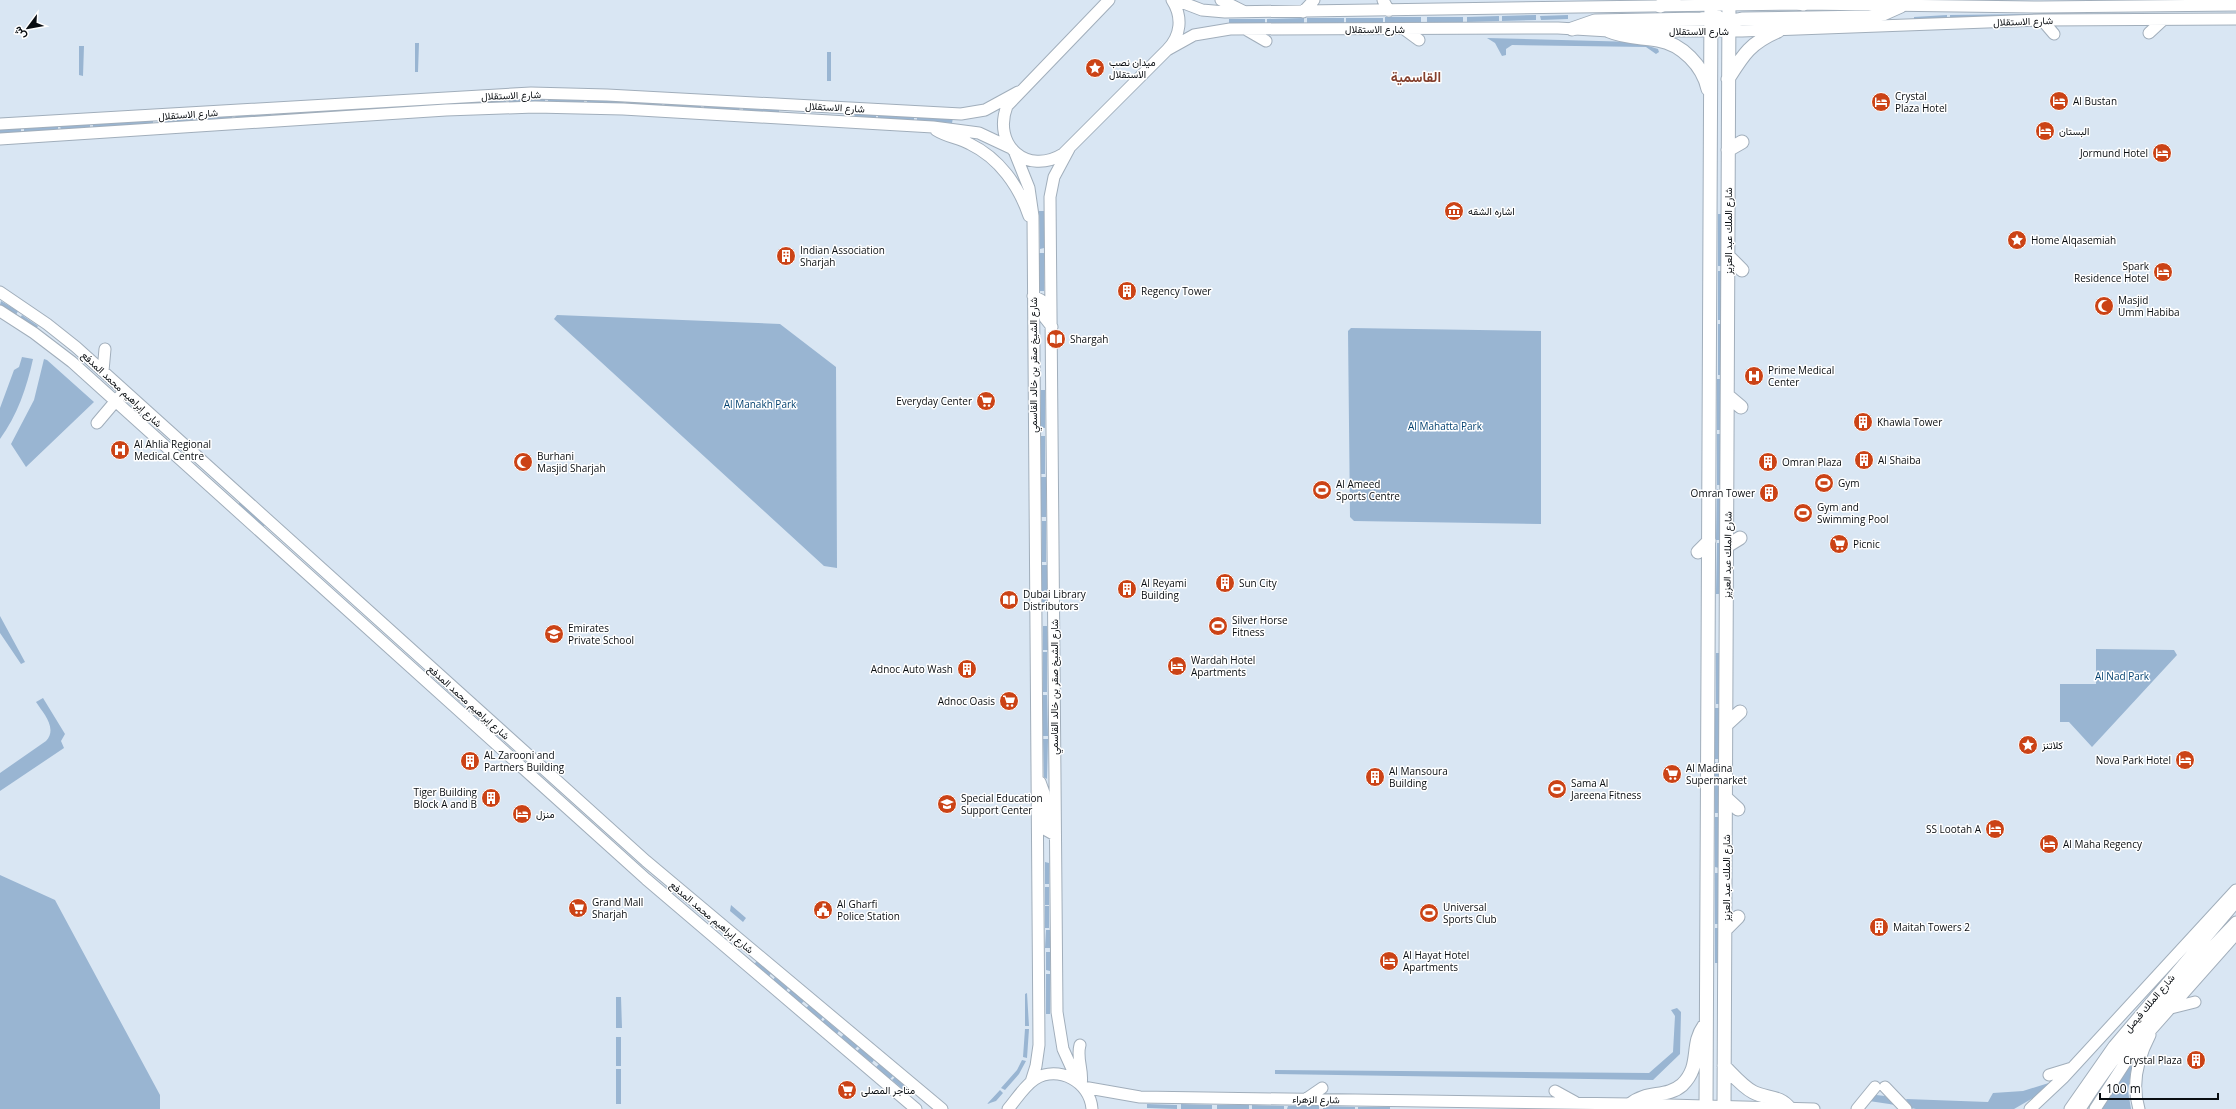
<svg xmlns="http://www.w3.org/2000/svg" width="2236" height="1109" viewBox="0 0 2236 1109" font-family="'Open Sans',Vazirmatn,sans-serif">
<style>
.green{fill:#99b5d2}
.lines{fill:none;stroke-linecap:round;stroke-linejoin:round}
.primary-casing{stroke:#a1aebb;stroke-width:13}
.highway-casing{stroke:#a1aebb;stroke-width:15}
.primary{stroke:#fff;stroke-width:11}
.highway{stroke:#fff;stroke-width:13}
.labels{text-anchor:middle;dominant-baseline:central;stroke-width:3;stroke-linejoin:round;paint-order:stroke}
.street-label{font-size:10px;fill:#090d11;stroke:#fff}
.poi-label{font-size:10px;fill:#090d11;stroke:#fff;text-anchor:start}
.park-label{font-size:10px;fill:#02406f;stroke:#fff}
.district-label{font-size:14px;font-weight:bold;fill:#843f2c;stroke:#fff}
</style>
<rect width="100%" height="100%" fill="#d9e6f3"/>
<path class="green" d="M2028 14V18H1950V15Z
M1536 15V20L1502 21V16Z
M1568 15V19L1541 20 1540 16Z
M1947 15V18L1914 20V17Z
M1499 16V21L1467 22V17Z
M1385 17H1421V23H1385Z
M1427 17H1463V22L1427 23Z
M1304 18V23L1267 24V19Z
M1307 18H1344V23H1307Z
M1346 18H1383V23H1346Z
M1229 19H1265V24H1229Z
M1487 38 1636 42 1658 49 1659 52 1656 54 1646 47 1512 45 1506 49V55L1502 56 1495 43Z
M415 43H419L418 72H415Z
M79 46H84L83 76 79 75Z
M827 52H831V81H827Z
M545 98V103H509L508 99Z
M548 98H584V103H548Z
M587 98 624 100 623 105 587 103Z
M506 99V104L470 105V100Z
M626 100 662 102V107L626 105Z
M665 102 701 104V109L664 107Z
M704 104 740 106 739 111 704 109Z
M743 106 779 108V113L743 111Z
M349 108V113L313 115V110Z
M310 110V115L275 117 274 112Z
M271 113V118L236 120 235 115Z
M855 113 876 114V119L854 118Z
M878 114 914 116V121L878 119Z
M232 115V120L197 122 196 117Z
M917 116 953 118 952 123 917 121Z
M193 118V122L158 125V120Z
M153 120V125L93 128V124Z
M90 124V129L61 130 60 126Z
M58 126V131L24 133V128Z
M21 128V133L0 134V129Z
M1039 211H1044V248L1040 249Z
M1718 214H1722V266H1718Z
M1039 253H1044V291H1039Z
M1718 271H1722V320H1718Z
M1 301 18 311 16 315 0 305Z
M22 315 38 326 36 329 20 318Z
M557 315 780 324 836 367 837 568 824 566 554 319Z
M1718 324H1722V375H1718Z
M1351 328 1541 331V524L1354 521 1350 517 1348 331Z
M22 357 33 359C27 387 17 416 0 439V408L14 370 19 367Z
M44 359 47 360 94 402 26 467 11 444 34 400Z
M1717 379H1721V430H1717Z
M1041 390H1045V428H1041Z
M1717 434H1721V485H1717Z
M1041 436H1045V474H1041Z
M1041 477H1046V517H1041Z
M1717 489H1721L1720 540H1716Z
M240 502 265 525 263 527 238 505Z
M1042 521H1046V562H1042Z
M1717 543H1721L1720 594H1716Z
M1042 565H1047V603H1042Z
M0 616 25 662 21 664 0 633Z
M1043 626H1047L1048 650H1043Z
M2096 649 2174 650 2177 655 2092 747 2069 722H2060V684H2096Z
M1043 652H1047V692H1043Z
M1716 653H1720V704H1716Z
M1043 695H1047L1048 736H1043Z
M43 698 65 734 61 741 64 748 0 791V773L46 741C58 728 43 713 36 702Z
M1715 708H1720L1719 759H1715Z
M1043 739H1048L1047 779 1044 777Z
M1715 762H1719V813H1715Z
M1715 817H1719V868L1715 867Z
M1045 862 1049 863V884H1045Z
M1715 873H1719V924H1715Z
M0 875 55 900 160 1095V1109H0Z
M1045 887H1049V905H1045Z
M731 905 746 918 743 922 730 911Z
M1045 906H1049V928H1045Z
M1715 928H1718V963H1715Z
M1046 930H1050V948H1045Z
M1046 952H1050V971L1046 970Z
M757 961 771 973 769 977 754 964Z
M1046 974H1050V1014H1046Z
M775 977 788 988 786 991 773 980Z
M791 990 804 1001 801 1004 788 993Z
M1027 993 1029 1026H1025V994Z
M616 997H621L622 1028H616Z
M809 1005 823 1017 821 1020 806 1008Z
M1677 1008 1681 1012 1680 1054 1653 1080 1275 1074V1070L1649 1073 1673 1052 1675 1016 1671 1010Z
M825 1019 839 1031 837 1034 822 1022Z
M1025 1029H1029L1027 1058 1023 1057Z
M844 1034 858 1046 855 1049 841 1037Z
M616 1037H621V1066H616Z
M860 1048 874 1060 872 1063 857 1051Z
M2133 1058 2128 1091 2131 1109H2101Z
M1022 1060 1026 1061 1019 1074 1005 1090 1001 1088 1017 1070Z
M879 1064 893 1076 890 1079 876 1067Z
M616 1069H621V1104H616Z
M895 1077 911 1091 908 1094 892 1080Z
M2052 1082 2033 1098 2014 1109H1916L1911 1108 1906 1099 1988 1102 1993 1093 2023 1091Z
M1000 1090 1003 1093 996 1101 987 1104Z
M1876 1095 1885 1096 1896 1105 1869 1101Z
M1147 1104 1177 1105V1109L1147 1108Z
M1181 1104 1212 1105V1109H1181Z
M1217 1105H1249V1109H1217Z
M1252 1105 1284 1106V1109H1252Z
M1288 1106H1319V1109H1287Z
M1323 1106 1355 1107V1109H1323Z
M1358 1107H1390V1109H1358Z"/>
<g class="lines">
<g class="primary-casing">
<path id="primary" d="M1109 0 1007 106C992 145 1027 176 1063 154L1167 50C1181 36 1183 17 1172 0
M1176 0 1202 10 1225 12 1803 4 2040 7 2236 5
M1221 0 1243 11
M1383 0 1389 11
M1303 12 1314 0
M2042 20 2054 34
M1404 29 1419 40
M1247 30 1266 41
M2149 33 2163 20
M1167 50 1194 35 1230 29 1558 28 1609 31H1742L2042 20 2236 19
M0 124 531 93 607 95 961 114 985 110 1018 92
M936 130C947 137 959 138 970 144 999 158 1019 186 1029 216
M0 139 446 110 535 107 623 109 933 127 979 133 1011 148
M1069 149 1054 177 1050 197 1057 1012 1063 1049 1078 1082
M1015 153 1029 188 1033 216 1039 1045 1036 1066 1031 1082
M0 292 47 324 76 347 646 861 942 1109
M1033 296 1041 300 1045 318 1052 327
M0 311 34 333 72 362 646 879 916 1109
M103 371 105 349
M97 423 119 397
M1040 782 1044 793 1046 830 1055 835
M2171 1008 2195 1002
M1080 1045C1076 1059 1084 1071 1081 1085
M2049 1075 2072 1068
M1083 1087 1140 1097 1631 1104 1814 1109
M1885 1087 1906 1109
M1555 1091 1575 1102
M1306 1099 1322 1088
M1008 1109C1016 1100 1024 1086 1035 1079 1058 1065 1090 1081 1092 1109
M1857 1109 1875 1087
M2030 1109 2063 1078 2236 890
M2070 1109 2114 1046 2236 902
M2080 1109C2123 1040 2179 981 2236 922
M2095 1109 2134 1049 2236 934
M2139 1109C2131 1083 2138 1058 2150 1035"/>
</g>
<g class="highway-casing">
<path id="highway" d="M1788 0 1803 4
M1660 6 1674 0
M1722 23 1742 19 1870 17 1883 14 1901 6
M1572 29 1595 21 1701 19 1718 17
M1609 31C1625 38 1641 37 1658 40 1682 44 1703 66 1708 89
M1728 79C1743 55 1750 43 1778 31
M1728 150 1742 142
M1728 256 1742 270
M1728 396 1741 407
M1727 546 1740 538
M1698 552 1709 541
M1727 724 1740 712
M1726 798 1738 809
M1725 930 1738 917
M1724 1066C1733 1075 1742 1086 1753 1092 1766 1099 1780 1095 1790 1109
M1631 1104C1646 1091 1667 1098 1682 1085 1702 1066 1690 1045 1704 1026
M1706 1109 1711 0
M1724 1109 1729 0"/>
</g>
<use href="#primary" class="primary"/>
<use href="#highway" class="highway"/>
</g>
<defs>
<g id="sight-disc" transform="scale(1)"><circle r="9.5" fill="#cb4316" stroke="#fff"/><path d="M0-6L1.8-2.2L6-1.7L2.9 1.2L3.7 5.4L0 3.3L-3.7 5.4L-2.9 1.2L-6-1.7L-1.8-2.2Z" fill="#fff"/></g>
<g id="hotel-disc" transform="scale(1)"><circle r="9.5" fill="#cb4316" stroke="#fff"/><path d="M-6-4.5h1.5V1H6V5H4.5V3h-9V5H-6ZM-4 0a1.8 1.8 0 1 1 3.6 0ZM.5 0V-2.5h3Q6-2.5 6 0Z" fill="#fff"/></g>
<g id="museum-disc" transform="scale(1)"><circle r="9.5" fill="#cb4316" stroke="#fff"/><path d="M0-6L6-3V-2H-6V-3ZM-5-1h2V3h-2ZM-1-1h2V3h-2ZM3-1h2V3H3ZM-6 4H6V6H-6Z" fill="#fff"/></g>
<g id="building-disc" transform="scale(1)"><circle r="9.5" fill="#cb4316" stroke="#fff"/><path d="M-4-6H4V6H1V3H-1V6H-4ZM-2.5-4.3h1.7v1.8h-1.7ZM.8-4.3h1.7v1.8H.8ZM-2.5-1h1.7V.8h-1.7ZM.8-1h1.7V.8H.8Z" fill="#fff"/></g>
<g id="mosque-disc" transform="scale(1)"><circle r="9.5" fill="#cb4316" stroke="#fff"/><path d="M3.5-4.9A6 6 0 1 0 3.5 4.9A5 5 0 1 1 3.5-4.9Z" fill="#fff"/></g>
<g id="library-disc" transform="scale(1)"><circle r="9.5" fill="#cb4316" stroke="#fff"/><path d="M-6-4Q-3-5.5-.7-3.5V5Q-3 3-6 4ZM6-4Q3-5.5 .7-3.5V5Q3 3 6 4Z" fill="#fff"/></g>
<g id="hospital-disc" transform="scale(1)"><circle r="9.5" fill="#cb4316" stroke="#fff"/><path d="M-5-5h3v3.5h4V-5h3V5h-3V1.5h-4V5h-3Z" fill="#fff"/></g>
<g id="supermarket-disc" transform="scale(1)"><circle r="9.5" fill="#cb4316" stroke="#fff"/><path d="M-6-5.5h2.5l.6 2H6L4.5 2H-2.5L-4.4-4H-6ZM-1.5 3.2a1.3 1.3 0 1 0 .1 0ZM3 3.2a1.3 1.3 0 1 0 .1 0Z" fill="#fff"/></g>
<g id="stadium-disc" transform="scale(1)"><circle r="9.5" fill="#cb4316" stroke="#fff"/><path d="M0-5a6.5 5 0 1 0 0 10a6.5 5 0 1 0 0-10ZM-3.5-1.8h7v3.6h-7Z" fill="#fff"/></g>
<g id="school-disc" transform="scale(1)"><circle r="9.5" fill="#cb4316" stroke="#fff"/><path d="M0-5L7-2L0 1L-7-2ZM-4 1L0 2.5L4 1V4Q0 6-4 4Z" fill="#fff"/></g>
<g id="civic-disc" transform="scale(1)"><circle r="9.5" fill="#cb4316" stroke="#fff"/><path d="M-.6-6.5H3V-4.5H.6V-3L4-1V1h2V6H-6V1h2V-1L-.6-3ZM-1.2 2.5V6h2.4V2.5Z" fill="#fff"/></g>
</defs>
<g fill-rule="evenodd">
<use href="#sight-disc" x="1095" y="68"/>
<use href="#hotel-disc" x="2059" y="101"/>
<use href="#hotel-disc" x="1881" y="102"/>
<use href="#hotel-disc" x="2045" y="131"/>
<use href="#hotel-disc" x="2162" y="153"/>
<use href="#museum-disc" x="1454" y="211"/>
<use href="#sight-disc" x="2017" y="240"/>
<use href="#building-disc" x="786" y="256"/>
<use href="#hotel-disc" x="2163" y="272"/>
<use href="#building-disc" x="1127" y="291"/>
<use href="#mosque-disc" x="2104" y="306"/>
<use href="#library-disc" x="1056" y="339"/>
<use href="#hospital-disc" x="1754" y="376"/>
<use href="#supermarket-disc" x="986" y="401"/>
<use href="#building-disc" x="1863" y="422"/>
<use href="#hospital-disc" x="120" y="450"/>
<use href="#building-disc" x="1864" y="460"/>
<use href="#mosque-disc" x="523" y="462"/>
<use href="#building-disc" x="1768" y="462"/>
<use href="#stadium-disc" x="1824" y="483"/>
<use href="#stadium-disc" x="1322" y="490"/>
<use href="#building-disc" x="1769" y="493"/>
<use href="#stadium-disc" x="1803" y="513"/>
<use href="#supermarket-disc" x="1839" y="544"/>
<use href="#building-disc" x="1225" y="583"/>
<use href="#building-disc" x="1127" y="589"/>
<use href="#library-disc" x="1009" y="600"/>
<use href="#stadium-disc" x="1218" y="626"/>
<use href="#school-disc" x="554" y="634"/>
<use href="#hotel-disc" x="1177" y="666"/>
<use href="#building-disc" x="967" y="669"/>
<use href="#supermarket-disc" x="1009" y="701"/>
<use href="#sight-disc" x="2028" y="745"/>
<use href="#hotel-disc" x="2185" y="760"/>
<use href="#building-disc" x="470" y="761"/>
<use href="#supermarket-disc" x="1672" y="774"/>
<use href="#building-disc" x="1375" y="777"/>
<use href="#stadium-disc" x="1557" y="789"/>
<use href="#building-disc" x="491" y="798"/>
<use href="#school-disc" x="947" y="804"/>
<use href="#hotel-disc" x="522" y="814"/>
<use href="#hotel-disc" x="1995" y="829"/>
<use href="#hotel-disc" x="2049" y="844"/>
<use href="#supermarket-disc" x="578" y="908"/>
<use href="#civic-disc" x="823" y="910"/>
<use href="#stadium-disc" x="1429" y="913"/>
<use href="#building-disc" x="1879" y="927"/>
<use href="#hotel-disc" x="1389" y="961"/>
<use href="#building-disc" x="2196" y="1060"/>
<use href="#supermarket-disc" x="847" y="1090"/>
</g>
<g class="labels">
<g class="street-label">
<text transform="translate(2023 21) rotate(-2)">شارع الاستقلال</text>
<text x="1375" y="29">شارع الاستقلال</text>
<text x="1699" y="31">شارع الاستقلال</text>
<text transform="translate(511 95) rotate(-2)">شارع الاستقلال</text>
<text transform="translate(835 107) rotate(3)">شارع الاستقلال</text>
<text transform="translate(188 114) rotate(-4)">شارع الاستقلال</text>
<text transform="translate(1728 231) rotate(-90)">شارع الملك عبد العزيز</text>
<text transform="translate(1033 365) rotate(-90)">شارع الشيخ صقر بن خالد القاسمي</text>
<text transform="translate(122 389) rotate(43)">شارع إبراهيم محمد المدفع</text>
<text transform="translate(1727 555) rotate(-89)">شارع الملك عبد العزيز</text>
<text transform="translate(1054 687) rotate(-90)">شارع الشيخ صقر بن خالد القاسمي</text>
<text transform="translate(469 702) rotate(42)">شارع إبراهيم محمد المدفع</text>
<text transform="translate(1726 878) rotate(-90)">شارع الملك عبد العزيز</text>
<text transform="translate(712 917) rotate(40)">شارع إبراهيم محمد المدفع</text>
<text transform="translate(2149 1003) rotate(-50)">شارع الملك فيصل</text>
<text transform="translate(1316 1099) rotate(1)">شارع الزهراء</text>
</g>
<g class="poi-label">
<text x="1109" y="62">ميدان نصب<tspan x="1109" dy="12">الاستقلال</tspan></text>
<text x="1895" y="96">Crystal<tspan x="1895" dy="12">Plaza Hotel</tspan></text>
<text x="2073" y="101">Al Bustan</text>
<text x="2059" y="131">البستان</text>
<text x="2148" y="153" text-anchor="end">Jormund Hotel</text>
<text x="1468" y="211">اشاره الشقه</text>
<text x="2031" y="240">Home Alqasemiah</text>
<text x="800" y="250">Indian Association<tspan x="800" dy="12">Sharjah</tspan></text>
<text x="2149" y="266" text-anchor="end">Spark<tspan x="2149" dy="12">Residence Hotel</tspan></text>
<text x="1141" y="291">Regency Tower</text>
<text x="2118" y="300">Masjid<tspan x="2118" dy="12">Umm Habiba</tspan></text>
<text x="1070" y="339">Shargah</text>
<text x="1768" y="370">Prime Medical<tspan x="1768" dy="12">Center</tspan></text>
<text x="972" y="401" text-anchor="end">Everyday Center</text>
<text x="1877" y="422">Khawla Tower</text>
<text x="134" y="444">Al Ahlia Regional<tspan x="134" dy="12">Medical Centre</tspan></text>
<text x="537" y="456">Burhani<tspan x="537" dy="12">Masjid Sharjah</tspan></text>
<text x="1878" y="460">Al Shaiba</text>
<text x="1782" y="462">Omran Plaza</text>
<text x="1838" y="483">Gym</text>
<text x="1336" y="484">Al Ameed<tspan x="1336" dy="12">Sports Centre</tspan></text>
<text x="1755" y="493" text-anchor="end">Omran Tower</text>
<text x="1817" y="507">Gym and<tspan x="1817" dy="12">Swimming Pool</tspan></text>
<text x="1853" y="544">Picnic</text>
<text x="1141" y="583">Al Reyami<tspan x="1141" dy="12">Building</tspan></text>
<text x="1239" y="583">Sun City</text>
<text x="1023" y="594">Dubai Library<tspan x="1023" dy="12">Distributors</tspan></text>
<text x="1232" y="620">Silver Horse<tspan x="1232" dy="12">Fitness</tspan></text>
<text x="568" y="628">Emirates<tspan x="568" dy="12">Private School</tspan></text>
<text x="1191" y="660">Wardah Hotel<tspan x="1191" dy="12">Apartments</tspan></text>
<text x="953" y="669" text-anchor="end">Adnoc Auto Wash</text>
<text x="995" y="701" text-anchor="end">Adnoc Oasis</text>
<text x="2042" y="745">كلاتنز</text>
<text x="484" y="755">AL Zarooni and<tspan x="484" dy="12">Partners Building</tspan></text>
<text x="2171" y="760" text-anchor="end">Nova Park Hotel</text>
<text x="1686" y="768">Al Madina<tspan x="1686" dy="12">Supermarket</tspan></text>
<text x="1389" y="771">Al Mansoura<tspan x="1389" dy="12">Building</tspan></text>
<text x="1571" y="783">Sama Al<tspan x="1571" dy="12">Jareena Fitness</tspan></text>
<text x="477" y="792" text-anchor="end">Tiger Building<tspan x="477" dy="12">Block A and B</tspan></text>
<text x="961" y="798">Special Education<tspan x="961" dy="12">Support Center</tspan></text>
<text x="536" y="814">منزل</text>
<text x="1981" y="829" text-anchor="end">SS Lootah A</text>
<text x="2063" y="844">Al Maha Regency</text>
<text x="592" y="902">Grand Mall<tspan x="592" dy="12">Sharjah</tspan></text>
<text x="837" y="904">Al Gharfi<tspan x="837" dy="12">Police Station</tspan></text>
<text x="1443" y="907">Universal<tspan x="1443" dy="12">Sports Club</tspan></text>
<text x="1893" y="927">Maitah Towers 2</text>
<text x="1403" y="955">Al Hayat Hotel<tspan x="1403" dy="12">Apartments</tspan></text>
<text x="2182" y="1060" text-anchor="end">Crystal Plaza</text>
<text x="861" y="1090">متاجر المصلى</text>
</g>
<g class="park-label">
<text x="760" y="404">Al Manakh Park</text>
<text x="1445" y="426">Al Mahatta Park</text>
<text x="2122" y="676">Al Nad Park</text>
</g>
<g class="district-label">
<text x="1416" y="76">القاسمية</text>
</g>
</g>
<g transform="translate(28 28) rotate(238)" stroke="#ffffff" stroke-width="3" paint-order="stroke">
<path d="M0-3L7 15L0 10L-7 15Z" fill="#090d11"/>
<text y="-6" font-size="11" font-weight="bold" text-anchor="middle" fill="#090d11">ش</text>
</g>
<path d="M2100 1093v6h118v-6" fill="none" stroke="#090d11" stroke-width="2"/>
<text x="2106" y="1093" font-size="12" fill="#090d11" stroke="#ffffff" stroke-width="3" paint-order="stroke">100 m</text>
</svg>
